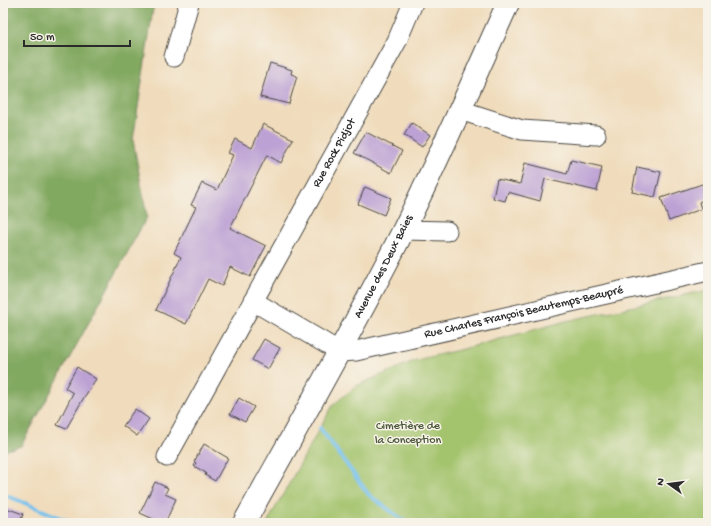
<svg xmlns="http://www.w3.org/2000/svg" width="711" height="526" viewBox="0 0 711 526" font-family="'Gochi Hand',sans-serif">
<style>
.green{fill:#a3c36c;stroke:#67774c}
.forest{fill:#82a960;stroke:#566a46}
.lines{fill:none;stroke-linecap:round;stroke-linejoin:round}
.stream{stroke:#73c1ed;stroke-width:4}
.building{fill:#bca1d4}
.minor-casing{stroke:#494641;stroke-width:21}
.major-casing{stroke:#494641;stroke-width:24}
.minor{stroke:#fff;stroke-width:19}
.major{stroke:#fff;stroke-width:22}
.labels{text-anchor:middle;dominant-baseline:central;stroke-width:3;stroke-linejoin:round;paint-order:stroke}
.street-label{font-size:12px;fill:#2b2b2b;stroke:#f7f3e8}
.park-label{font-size:12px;fill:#4f593e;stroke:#f7f3e8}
</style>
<rect width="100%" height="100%" fill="#f7f3e8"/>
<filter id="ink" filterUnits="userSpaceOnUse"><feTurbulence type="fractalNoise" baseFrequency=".025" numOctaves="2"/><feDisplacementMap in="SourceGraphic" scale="8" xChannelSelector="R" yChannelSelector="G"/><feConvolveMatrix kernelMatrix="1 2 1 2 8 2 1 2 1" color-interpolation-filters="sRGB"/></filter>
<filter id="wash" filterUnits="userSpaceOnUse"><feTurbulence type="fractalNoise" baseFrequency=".012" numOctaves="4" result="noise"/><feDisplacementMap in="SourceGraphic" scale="16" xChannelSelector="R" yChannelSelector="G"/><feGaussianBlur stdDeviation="0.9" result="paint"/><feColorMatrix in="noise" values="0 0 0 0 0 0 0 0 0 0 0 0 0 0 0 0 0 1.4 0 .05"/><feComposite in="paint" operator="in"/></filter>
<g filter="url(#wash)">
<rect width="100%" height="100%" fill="#f0dcbc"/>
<path class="green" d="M708 290V523H267L333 405 356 386 416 360 463 349 566 321Z"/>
<path class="forest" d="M3 3H154L133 140 147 217 21 446 3 451Z"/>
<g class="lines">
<path class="stream" d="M320 428 369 495 407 523
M3 494 73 523"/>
</g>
<g id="blocks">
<path class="building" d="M270 63 292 70 291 74 297 76 289 104 260 97Z
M412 123 430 135 422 147 404 135Z
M263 124 293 139 281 163 267 155 230 228 266 246 250 277 230 267 222 286 208 279 186 324 156 310 181 257 174 253 196 207 191 205 202 183 217 190 233 155 228 153 235 139 252 148Z
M366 132 402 151 391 173 354 153Z
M571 160 602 167 597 191 545 179 540 201 508 192 505 201 493 198 497 179 520 184 525 163 567 174Z
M637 167 661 172 655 197 632 192Z
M708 182V198L699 202 701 209 669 221 661 198Z
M365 187 391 198 384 215 358 204Z
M264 339 280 348 268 369 252 360Z
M77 367 96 379 83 399 66 429 57 425 73 393 65 388Z
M239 398 254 407 245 422 230 414Z
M135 409 149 419 137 436 123 426Z
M204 444 228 458 215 481 205 475 206 473 194 466 196 463 194 462Z
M155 482 168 488 165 494 176 499 165 523H162L140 513Z
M6 508 23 514 20 523H3V516Z"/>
</g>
</g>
<g filter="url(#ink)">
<use href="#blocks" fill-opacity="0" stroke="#494641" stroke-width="1"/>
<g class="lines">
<g class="minor-casing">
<g id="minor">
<path d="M174 57 189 3"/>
<path d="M460 110 522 130 596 135"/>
<path d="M403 230 447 231"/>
<path id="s1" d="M253 301 340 352 356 351 708 271"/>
<path id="s2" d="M167 457 397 41 413 3"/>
</g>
</g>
<g class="major-casing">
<g id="major">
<path id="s3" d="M244 523C298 426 353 330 403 231 440 156 474 79 508 3"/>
</g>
</g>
<use href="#minor" class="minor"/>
<use href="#major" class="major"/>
</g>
</g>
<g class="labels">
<g class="street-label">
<text stroke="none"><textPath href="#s2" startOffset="347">Rue Rock Pidjot</textPath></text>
<text stroke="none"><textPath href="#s3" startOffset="292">Avenue des Deux Baies</textPath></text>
<text stroke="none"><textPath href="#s1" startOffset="289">Rue Charles François Beautemps-Beaupré</textPath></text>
</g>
<g class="park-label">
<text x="408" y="427">Cimetière de<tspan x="408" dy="14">la Conception</tspan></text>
</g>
</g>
<rect width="711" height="526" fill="none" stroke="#f7f3e8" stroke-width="16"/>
<g transform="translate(669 484) rotate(284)" stroke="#f7f3e8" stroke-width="3" paint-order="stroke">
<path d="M0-3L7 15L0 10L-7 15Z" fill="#2b2b2b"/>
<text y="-6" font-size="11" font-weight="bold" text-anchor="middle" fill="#2b2b2b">N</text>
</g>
<path d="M24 40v6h106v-6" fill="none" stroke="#2b2b2b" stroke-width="2"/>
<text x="30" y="40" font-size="12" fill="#2b2b2b" stroke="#f7f3e8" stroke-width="3" paint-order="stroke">50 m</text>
</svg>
